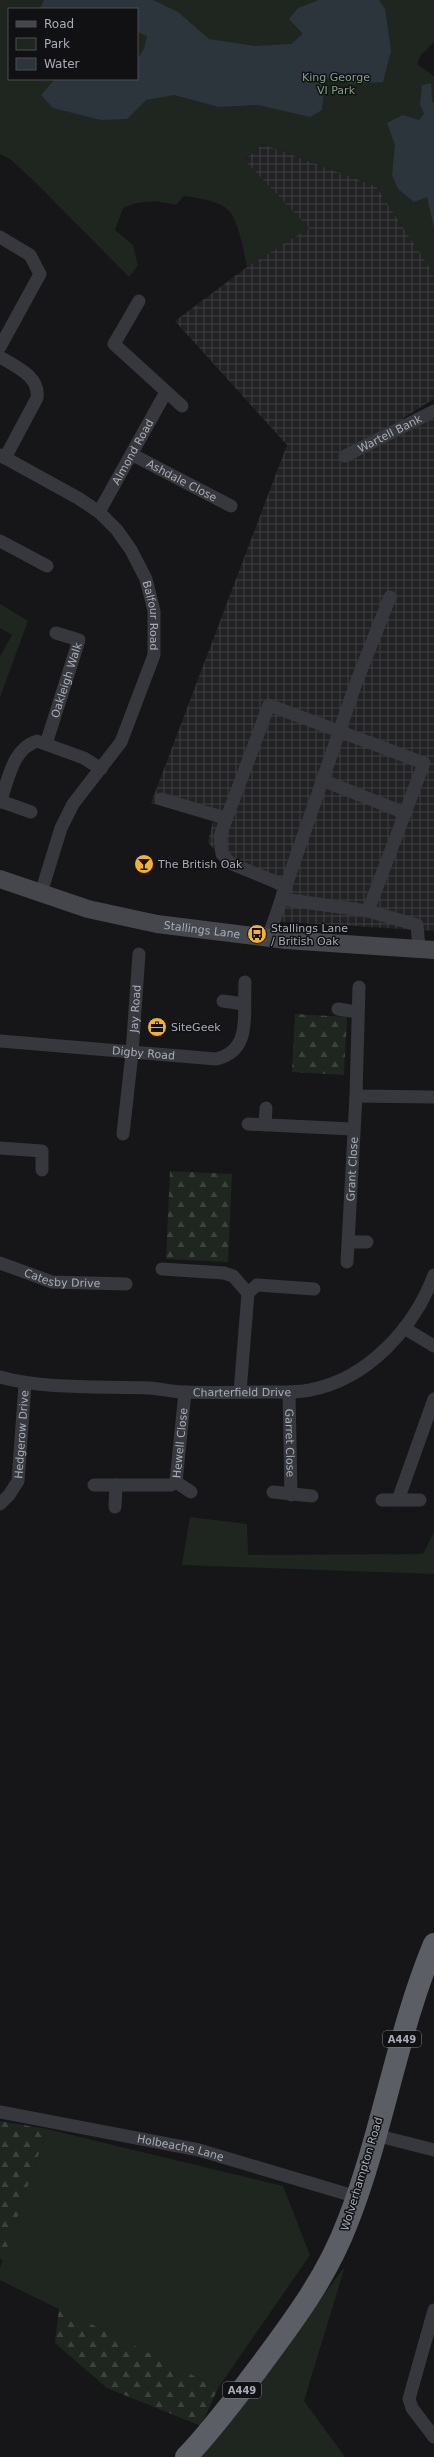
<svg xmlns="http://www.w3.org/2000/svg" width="434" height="2457" viewBox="0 0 434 2457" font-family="'DejaVu Sans',sans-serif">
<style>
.industrial{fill:url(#industrial-grid)}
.green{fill:#1e261f;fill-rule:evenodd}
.forest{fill:url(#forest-firs)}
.water{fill:#2c353c}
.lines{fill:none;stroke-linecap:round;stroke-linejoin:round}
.minor{stroke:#37383d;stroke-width:13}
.secondary{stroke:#45474d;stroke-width:18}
.trunk{stroke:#5b5e65;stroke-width:22}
.labels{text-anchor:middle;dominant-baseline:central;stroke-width:3;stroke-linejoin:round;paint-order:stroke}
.shield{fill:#111113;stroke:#7b7e86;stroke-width:1}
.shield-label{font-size:10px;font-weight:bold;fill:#a8adb8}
.park-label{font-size:11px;fill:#7fa381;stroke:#111113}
.street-label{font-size:11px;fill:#a8adb8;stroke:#111113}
.poi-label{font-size:11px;fill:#a8adb8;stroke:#111113;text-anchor:start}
</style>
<defs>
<pattern id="industrial-grid" width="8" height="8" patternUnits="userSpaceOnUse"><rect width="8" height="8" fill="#222225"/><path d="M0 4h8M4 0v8" fill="none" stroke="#3f3f43"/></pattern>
<pattern id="forest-firs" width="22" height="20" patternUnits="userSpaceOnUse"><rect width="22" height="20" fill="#1e261f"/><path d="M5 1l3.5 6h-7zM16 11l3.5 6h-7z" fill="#3c433d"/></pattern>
</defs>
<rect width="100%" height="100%" fill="#161618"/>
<path class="industrial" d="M263 144 376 186 434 274V399L403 418 410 430 434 417V931L269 921 277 890 226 865 208 842 213 821 151 803 287 445 175 321 247 267 308 228 244 160Z"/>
<path class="green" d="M0 0H434V42L421 55 417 64 434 76V274L376 186 263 144 244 160 309 228 247 267C244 253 238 216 226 208 215 200 198 198 184 196L176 205C157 200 141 200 123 208L115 230 133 245 138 265 129 277 34 181 10 159 0 154ZM9 9H137V79H9Z
M0 604 28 621 0 697V656L12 635 0 628Z
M190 1517 247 1524 248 1555 423 1554 434 1532V1574L182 1565Z
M47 2129 283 2186 310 2255 218 2388 0 2280V2268Z
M345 2266 304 2401 345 2457H193L252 2392Z"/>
<path class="forest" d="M295 1014 347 1017 344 1075 292 1072Z
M170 1171 232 1174 228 1262 166 1259Z
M0 2121 47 2129 3 2260 0 2259Z
M59 2308 218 2388 201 2426 107 2388 55 2343Z"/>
<path class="water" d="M44 0H153L178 12 209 39 255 46 291 44 303 34 289 19 298 8 319 0H379L385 9 391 51 383 82 349 84 338 76 325 79 322 110 310 117 258 105 219 107 174 95 146 100 127 119 101 120 53 108 41 95 55 79H137V59L144 49 147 36 137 32V9H40Z
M431 83 432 101 434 103V228L427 197 414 202 398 189 392 175 395 145 387 123 403 115 419 120 424 114 420 104 422 85Z"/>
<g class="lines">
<g class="minor">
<path d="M0 237 30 255 40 274 0 347"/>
<path d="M139 301 114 344 182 406"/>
<path d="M0 357C16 367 40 376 37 398L5 458"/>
<path id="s1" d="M0 455 78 498 99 512 117 530 131 550 146 579 154 611V655L121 742 73 804 61 828 41 893"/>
<path id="s2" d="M133 455 231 506"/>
<path id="s3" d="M345 456 434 411"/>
<path id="s4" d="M99 512 166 392"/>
<path d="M0 541 47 566"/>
<path id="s5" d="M46 744 79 640 56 633"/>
<path d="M322 780 405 813"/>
<path d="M161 799 225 818"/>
<path d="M0 801 31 812"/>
<path d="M0 802C9 779 12 749 37 741L84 758 101 769"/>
<path d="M282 899 368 911 424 763 269 705 220 836 222 854 232 864 286 886"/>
<path d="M368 911 417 925 419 949"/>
<path d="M268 938 356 683 390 597"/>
<path d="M359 987 356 1096 434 1097"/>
<path d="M223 1001 244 1004"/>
<path d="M338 1009 357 1012"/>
<path id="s6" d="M0 1041 216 1059C253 1051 243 1012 245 982"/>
<path d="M248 1124 352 1129"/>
<path d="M265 1125 266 1108"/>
<path id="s7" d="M123 1134 132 1053 139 954"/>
<path d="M0 1148 42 1151V1170"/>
<path d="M349 1242H367"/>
<path id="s8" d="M347 1262 356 1096"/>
<path id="s9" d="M0 1263 52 1282 126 1284"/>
<path d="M162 1269 224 1273 233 1276 248 1293 257 1285 314 1289"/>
<path d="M404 1328 434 1346"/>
<path id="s10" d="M0 1377C48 1390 101 1386 150 1388 162 1389 174 1392 186 1392 211 1393 237 1392 262 1392 278 1392 294 1393 310 1390 368 1379 414 1328 434 1275"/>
<path d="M240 1392 248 1293"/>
<path id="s11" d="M289 1392 291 1495"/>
<path d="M176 1482 191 1492"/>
<path id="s12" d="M94 1485H171L176 1482 185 1392"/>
<path d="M273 1492 312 1496"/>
<path d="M382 1500H420"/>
<path d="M398 1500 434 1399"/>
<path id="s13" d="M0 1504 9 1495 18 1481 25 1384"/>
<path d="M115 1507 116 1485"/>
<path id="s14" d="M0 2112 199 2150 357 2197"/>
<path d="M375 2135 434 2150"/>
<path d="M434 2310 409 2399 412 2408 434 2437"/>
</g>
<path class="secondary" id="s15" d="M0 879 88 909 157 924 286 940 434 950"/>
<path class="trunk" d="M186 2457C212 2430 234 2400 257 2370 292 2323 327 2277 348 2221 383 2131 397 2033 434 1944"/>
</g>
<defs>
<g id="bar-disc" transform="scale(1)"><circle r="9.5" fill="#f2b134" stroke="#111113"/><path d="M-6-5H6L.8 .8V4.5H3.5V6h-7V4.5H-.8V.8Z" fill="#111"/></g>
<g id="bus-disc" transform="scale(1)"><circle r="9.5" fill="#f2b134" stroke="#111113"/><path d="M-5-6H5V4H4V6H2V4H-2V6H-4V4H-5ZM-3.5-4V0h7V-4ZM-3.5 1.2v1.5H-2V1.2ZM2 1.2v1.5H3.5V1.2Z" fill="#111"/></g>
<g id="office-disc" transform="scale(1)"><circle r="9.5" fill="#f2b134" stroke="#111113"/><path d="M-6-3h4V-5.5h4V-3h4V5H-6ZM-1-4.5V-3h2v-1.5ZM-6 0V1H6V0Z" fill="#111"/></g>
</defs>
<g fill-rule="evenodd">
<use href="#bar-disc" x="144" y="864"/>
<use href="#bus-disc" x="257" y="934"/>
<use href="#office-disc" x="157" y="1027"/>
</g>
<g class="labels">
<g class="shield">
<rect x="383" y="2031" width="38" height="16" rx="3"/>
<rect x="223" y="2382" width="38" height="16" rx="3"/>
</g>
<g class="shield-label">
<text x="402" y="2039">A449</text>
<text x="242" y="2390">A449</text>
</g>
<g class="park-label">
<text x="336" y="77">King George<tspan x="336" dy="13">VI Park</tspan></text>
</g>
<g class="street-label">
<text stroke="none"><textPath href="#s3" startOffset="50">Wartell Bank</textPath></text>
<text stroke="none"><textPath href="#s4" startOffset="69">Almond Road</textPath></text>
<text stroke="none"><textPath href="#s2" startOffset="55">Ashdale Close</textPath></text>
<text stroke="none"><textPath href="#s1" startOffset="234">Balfour Road</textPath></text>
<text stroke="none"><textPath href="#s5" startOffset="67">Oakleigh Walk</textPath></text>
<text stroke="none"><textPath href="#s15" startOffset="209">Stallings Lane</textPath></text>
<text stroke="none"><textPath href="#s7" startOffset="126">Jay Road</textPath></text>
<text stroke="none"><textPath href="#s6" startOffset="144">Digby Road</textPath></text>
<text stroke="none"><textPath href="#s8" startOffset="93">Grant Close</textPath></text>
<text stroke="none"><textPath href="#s9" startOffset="65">Catesby Drive</textPath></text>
<text stroke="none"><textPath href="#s10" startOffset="243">Charterfield Drive</textPath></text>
<text stroke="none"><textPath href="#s13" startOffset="76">Hedgerow Drive</textPath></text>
<text stroke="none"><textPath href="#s12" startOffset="122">Hewell Close</textPath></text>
<text stroke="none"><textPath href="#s11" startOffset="51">Garret Close</textPath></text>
<text stroke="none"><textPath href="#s14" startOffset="184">Holbeache Lane</textPath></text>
<text transform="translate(362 2174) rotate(-73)">Wolverhampton Road</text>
</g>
<g class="poi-label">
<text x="158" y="864">The British Oak</text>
<text x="271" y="928">Stallings Lane<tspan x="271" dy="13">/ British Oak</tspan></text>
<text x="171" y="1027">SiteGeek</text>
</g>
</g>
<rect x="8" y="8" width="130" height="72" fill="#111113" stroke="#4d4f55"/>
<rect x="16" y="21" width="20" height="6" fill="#45474d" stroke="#4d4f55"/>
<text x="44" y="28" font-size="12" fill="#a8adb8">Road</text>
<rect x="16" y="38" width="20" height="12" fill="#1e261f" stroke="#4d4f55"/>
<text x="44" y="48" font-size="12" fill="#a8adb8">Park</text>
<rect x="16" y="58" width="20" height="12" fill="#2c353c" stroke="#4d4f55"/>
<text x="44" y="68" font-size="12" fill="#a8adb8">Water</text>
</svg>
